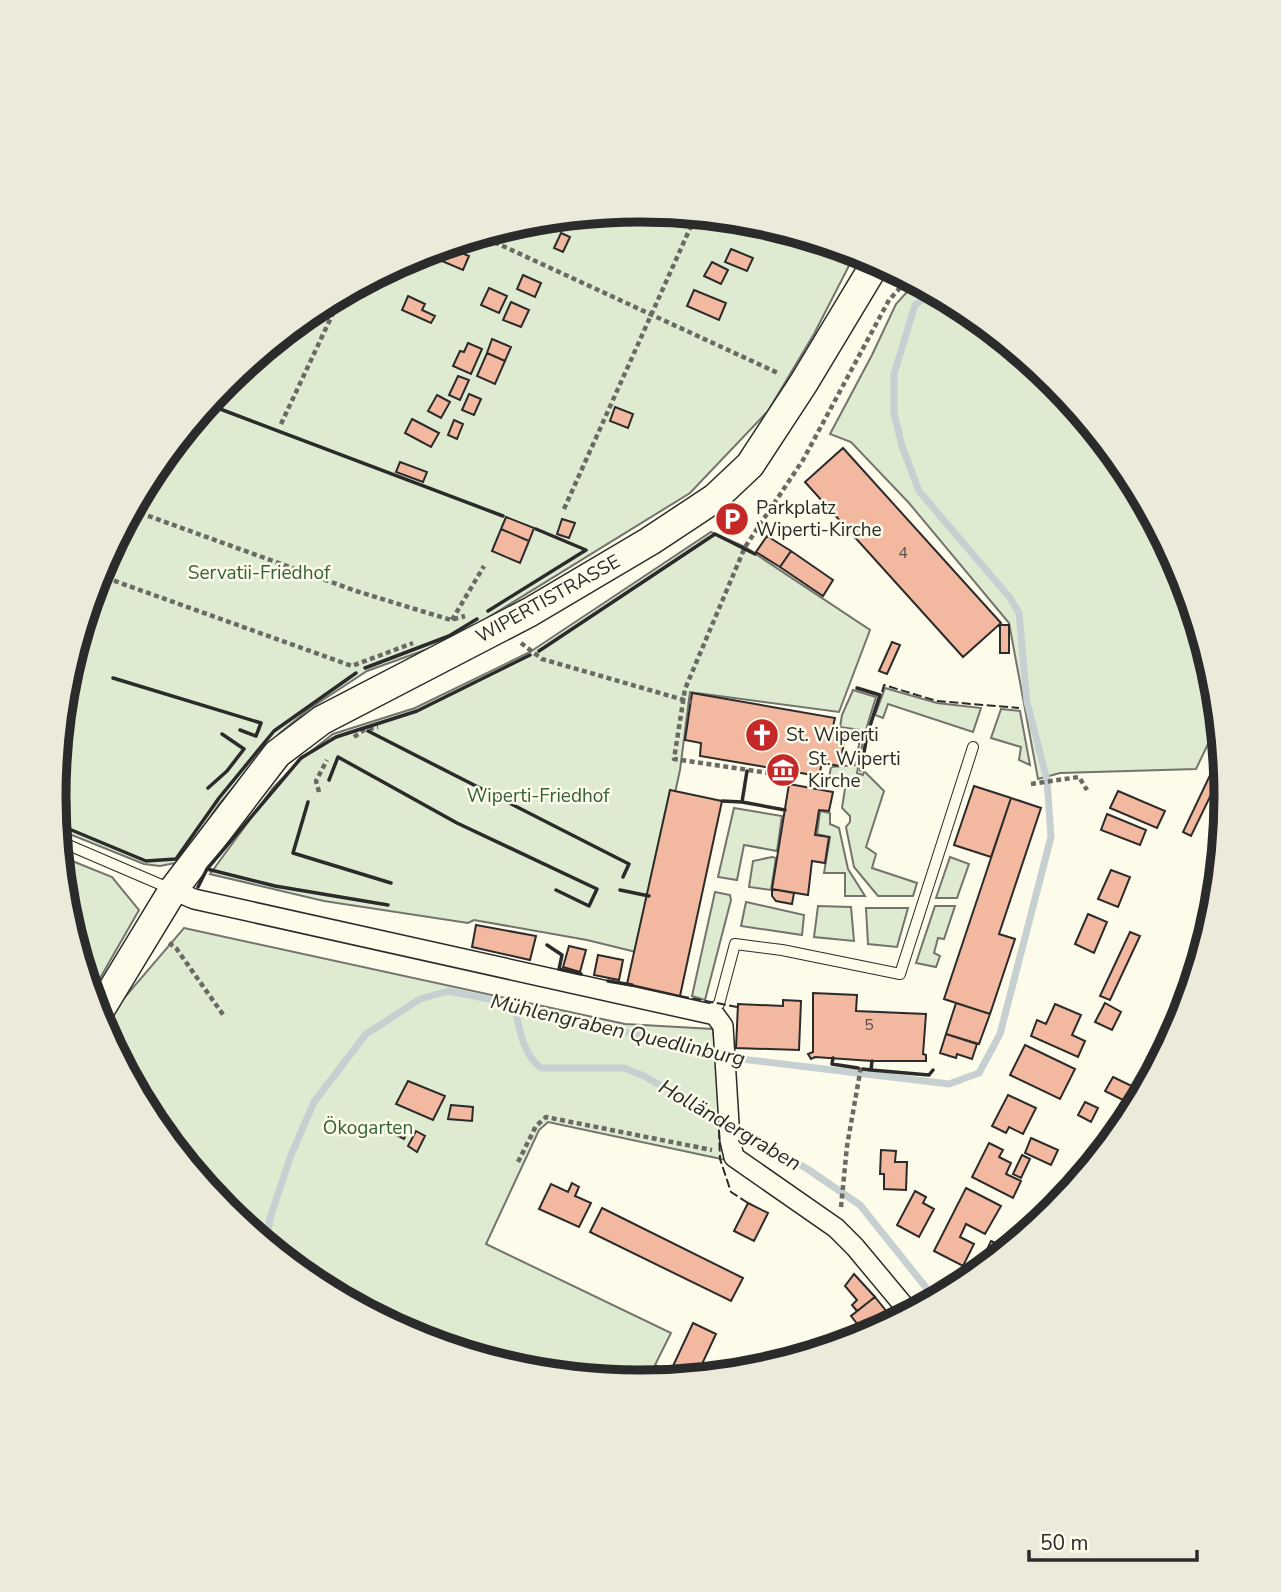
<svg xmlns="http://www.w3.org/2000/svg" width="1281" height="1592" viewBox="0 0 1281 1592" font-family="'Nunito Sans',sans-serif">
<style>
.green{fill:#deebd1;stroke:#74746e;stroke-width:2}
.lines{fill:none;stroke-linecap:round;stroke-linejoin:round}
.stream{stroke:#c7d0d0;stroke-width:7}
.building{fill:#f2b8a0;stroke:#2b2b2b;stroke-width:2}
.lane-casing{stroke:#2b2b2b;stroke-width:12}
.street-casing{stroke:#2b2b2b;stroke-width:22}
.secondary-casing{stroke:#2b2b2b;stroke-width:31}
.path{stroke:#6a6964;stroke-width:4.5;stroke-dasharray:5 3.5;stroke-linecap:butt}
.lane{stroke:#fdfbea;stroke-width:10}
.street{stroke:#fdfbea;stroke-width:19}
.secondary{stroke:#fdfbea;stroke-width:28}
.fence{stroke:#2b2b2b;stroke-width:2;stroke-dasharray:9 3.5;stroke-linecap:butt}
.wall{stroke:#2b2b2b;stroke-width:3.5}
.labels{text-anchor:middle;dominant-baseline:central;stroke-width:5;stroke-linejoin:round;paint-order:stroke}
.number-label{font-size:16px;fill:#5d4e48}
.poi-label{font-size:19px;fill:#2b2b2b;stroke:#fdfbea;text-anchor:start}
.park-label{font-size:19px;fill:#34623c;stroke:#fdfbea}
.street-label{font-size:19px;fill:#2b2b2b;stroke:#fdfbea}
.water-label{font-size:21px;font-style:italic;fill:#2b2b2b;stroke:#fdfbea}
.rim{fill:none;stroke:#2b2b2b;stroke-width:9}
</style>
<rect width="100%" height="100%" fill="#fdfbea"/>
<path class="green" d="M641 210 755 221 856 252 814 334 768 411 690 493 450 641 367 671 309 709 280 733 219 804 183 857 175 863 160 866 144 864 57 829 54 796 66 681 99 571 153 470 226 381 315 308 417 254 527 221Z
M916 282 967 309 1055 382 1128 471 1182 572 1216 682 1219 721 1196 769 1060 773 1038 779 1009 623 909 503 851 442 830 434 872 355 896 304Z
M711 532 745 547 870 630 839 712 690 692 680 770 640 953 587 940 474 920 468 923 324 901 210 874 273 788 300 760 333 734 415 708 530 652Z
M885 688 937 703 981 708 973 732 888 704 883 718 875 715Z
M853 690 876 697 864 736 857 773 863 775 864 771 884 791 866 847 876 854 872 868 917 883 913 896H878L854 867 846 827 850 822V816L842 808 846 782 829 778 831 767 856 765 861 730 840 727 842 715Z
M1001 709 1020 711 1030 765 1019 760 1021 747 991 738Z
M734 808 782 816 777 851 744 845 737 880 718 877Z
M820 811 830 813V824L839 828 848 869 865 896H845V873H824L830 837 817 834Z
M60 856 112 877 139 910 91 994 65 910Z
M772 857 776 858 771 890 749 887 753 861Z
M950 857 969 864 957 898H936Z
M715 892 730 895 731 900 705 1000 692 996Z
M746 902 804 915 802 935 741 926Z
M818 906 851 907 854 941 814 937Z
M935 906H955L944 939 938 938 934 953 940 956 936 967 916 963Z
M866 908H908L897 947 868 944Z
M184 928 625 1024 713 1029 726 1160 548 1122 539 1130 486 1244 671 1333 655 1365 681 1378 640 1382 526 1371 416 1337 314 1283 226 1210 153 1121 101 1025Z"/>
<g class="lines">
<path class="stream" d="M514 1004C519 1026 522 1054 541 1068H624L644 1076 806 1168 860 1205 936 1300
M266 1244 270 1218 291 1155 314 1102 366 1034 420 999 448 991 514 1004 724 1057 949 1084 979 1073 1000 1034 1051 837 1047 780 1027 702 1019 613 1010 598 919 491 902 446 894 413V374L915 305 934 291"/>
</g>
<path class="building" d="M570 217 565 228 550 221 551 219Z
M561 233 570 237 563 252 554 248Z
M444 246 469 256 463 270 430 256 433 249Z
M731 249 753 258 747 271 725 262Z
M712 262 728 270 721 284 704 276Z
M523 275 541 283 535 297 517 289Z
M489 288 507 296 499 313 481 305Z
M694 290 726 303 719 320 687 306Z
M408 296 425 304 422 310 435 316 431 323 402 310Z
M511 302 529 310 521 327 503 320Z
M492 339 511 347 505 361 487 353Z
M468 343 482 349 471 374 453 366 460 351 464 352Z
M487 353 505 361 495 384 477 376Z
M458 376 469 380 460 400 449 395Z
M469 394 481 399 474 415 462 410Z
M437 395 450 402 441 418 428 411Z
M615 407 633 414 628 428 610 421Z
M412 419 439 433 431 447 405 433Z
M454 420 463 424 457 439 448 435Z
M843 448 1001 623 963 657 805 482Z
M400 462 427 472 423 482 396 472Z
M506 517 534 528 529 541 501 529Z
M562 519 575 523 569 538 557 534Z
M501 529 529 541 520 563 492 551Z
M767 536 791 551 780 567 756 552Z
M791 551 833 580 823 596 780 567Z
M1000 625H1009V653H1000Z
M892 642 900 645 887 674 879 671Z
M692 693 835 718 831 734 845 736 840 766 822 763 819 776 700 756 701 743 685 740Z
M1222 750 1224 768 1191 836 1183 832Z
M789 784 833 792 829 811 819 810 815 835 829 837 825 863 812 861 808 895 772 889Z
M974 786 1011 798 991 857 954 845Z
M670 790 722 801 680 996 627 984Z
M1118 791 1165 811 1157 828 1110 808Z
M1011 798 1041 808 999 934 1015 939 990 1014 944 999Z
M1107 814 1146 830 1140 845 1101 830Z
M1111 870 1130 877 1118 907 1098 899Z
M772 889 794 893 792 904 776 901 772 896Z
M1088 914 1107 922 1094 953 1075 944Z
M476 925 536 936 530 960 472 947Z
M1130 932 1140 936 1110 1000 1100 996Z
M569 946 586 950 580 972 563 967Z
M598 955 623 960 619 980 594 975Z
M813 993 857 995 856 1011 926 1014 923 1054 926 1055V1061H872L815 1057 811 1059 808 1054 813 1052Z
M783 1000 801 1001 799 1050 736 1048 738 1004 783 1006Z
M956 1003 990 1014 979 1044 946 1034Z
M1105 1003 1121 1012 1112 1030 1095 1022Z
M1055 1004 1081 1015 1072 1035 1085 1041 1078 1057 1031 1036 1037 1020 1046 1024Z
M946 1034 977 1044 972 1059 957 1054 956 1058 940 1053Z
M1025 1045 1075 1069 1060 1099 1010 1075Z
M1113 1077 1138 1089 1131 1104 1105 1091Z
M408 1081 445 1096 433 1120 396 1104Z
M1008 1095 1036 1108 1023 1134 1009 1127 1006 1133 992 1126Z
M1085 1102 1098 1108 1091 1122 1078 1115Z
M451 1105 473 1107 472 1121 448 1119Z
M397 1124 408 1130 404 1139 392 1133Z
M416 1131 425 1136 417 1152 408 1146Z
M1031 1138 1058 1150 1051 1165 1025 1153Z
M989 1143 1003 1150 999 1157 1011 1163 1006 1174 1021 1181 1013 1198 972 1177Z
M881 1150 896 1151 895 1162H907L906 1190 884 1189V1174H880Z
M1022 1155 1030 1159 1021 1178 1013 1174Z
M572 1183 579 1187 575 1196 591 1203 579 1227 539 1209 551 1184 568 1192Z
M966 1188 1001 1206 985 1234 966 1224 960 1237 974 1244 963 1266 934 1251Z
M915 1191 926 1197 923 1203 934 1209 919 1237 897 1225Z
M748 1203 768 1213 754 1241 734 1231Z
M602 1208 743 1278 731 1301 590 1232Z
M991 1241 1008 1249 990 1264 982 1260Z
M854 1274 875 1297 857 1311 852 1305 857 1300 845 1286Z
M875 1297 895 1322 867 1336 851 1316Z
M693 1323 716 1334 696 1377 673 1366Z"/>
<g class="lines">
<g class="lane-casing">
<path id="lane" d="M59 841 171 889
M707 1012 719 1004 735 944 782 950 900 974 973 747"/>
</g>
<g class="street-casing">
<path id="street" d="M173 890 194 899 715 1015 723 1026 730 1140 734 1157 836 1228 855 1247 910 1313"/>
</g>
<g class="secondary-casing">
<path id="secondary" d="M97 1015 173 890 277 754 322 720 530 612 650 541 715 498 750 465 803 384 877 261"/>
</g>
<path class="path" d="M479 235 780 374
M281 424 342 294
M564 509 696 215
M132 510 356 591 451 620 465 616
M98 575 352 666 413 643
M452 620 484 566
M521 643 542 659 691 702
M354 737 364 730 378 727
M783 770 782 775 674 759 685 689 745 547 803 460 889 300 909 278
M1031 784 1079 777 1087 790
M319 792 316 781 327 760
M169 943 176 948 224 1016
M518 1162 536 1126 546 1117 712 1150
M841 1207 847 1146 861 1067"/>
<use href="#lane" class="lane"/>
<use href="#street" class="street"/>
<use href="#secondary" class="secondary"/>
<path class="fence" d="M882 692 884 685 937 701 1019 708
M680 996 737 1007
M719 1130 720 1159 731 1192 748 1203"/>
<path class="wall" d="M207 404 503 516
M488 611 586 550 536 529
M539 651 715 534 755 554
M365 668 449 636 477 619
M113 678 261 723 256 736 240 730
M857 688 880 695 867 735 861 770
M368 731 629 864 623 877
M329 780 338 757 457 823 597 889 589 906 556 890
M789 784 791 772
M208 788 227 771 244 749 222 734
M722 801 742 802 747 771
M308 802 293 853 391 883
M742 802 785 810
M57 824 146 861 176 859 219 798 274 731 356 673
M207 869 301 758 336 737 417 711 530 655
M198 887 207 869 275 886 388 905
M620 890 649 896
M547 945 562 955 559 969 581 974
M608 981 632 985
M833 1058 832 1064 858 1068
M863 1069 871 1070 872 1061
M871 1070 929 1075 933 1070"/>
</g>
<defs>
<g id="parking-disc" transform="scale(1.75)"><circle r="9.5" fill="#c62828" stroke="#fdfbea"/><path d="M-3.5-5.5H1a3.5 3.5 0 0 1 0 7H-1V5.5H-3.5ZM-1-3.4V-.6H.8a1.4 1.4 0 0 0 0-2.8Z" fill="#fff"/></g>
<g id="church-disc" transform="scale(1.75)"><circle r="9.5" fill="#c62828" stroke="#fdfbea"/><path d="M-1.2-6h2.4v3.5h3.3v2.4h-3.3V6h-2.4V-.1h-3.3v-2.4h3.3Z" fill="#fff"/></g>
<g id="museum-disc" transform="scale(1.75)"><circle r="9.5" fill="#c62828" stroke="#fdfbea"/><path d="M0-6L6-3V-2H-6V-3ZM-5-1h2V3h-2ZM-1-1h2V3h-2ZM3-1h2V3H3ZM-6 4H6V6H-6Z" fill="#fff"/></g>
</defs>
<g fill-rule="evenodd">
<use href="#parking-disc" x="732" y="519"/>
<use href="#church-disc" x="762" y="735"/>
<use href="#museum-disc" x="783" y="770"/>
</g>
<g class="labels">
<g class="number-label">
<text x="903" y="553">4</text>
<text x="869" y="1025">5</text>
</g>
<g class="poi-label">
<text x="756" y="508">Parkplatz<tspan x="756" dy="22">Wiperti-Kirche</tspan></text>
<text x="786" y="735">St. Wiperti</text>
<text x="808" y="759">St. Wiperti<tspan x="808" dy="22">Kirche</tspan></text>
</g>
<g class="park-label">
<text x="259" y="573">Servatii-Friedhof</text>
<text x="538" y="796">Wiperti-Friedhof</text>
<text x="368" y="1128">Ökogarten</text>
</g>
<g class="street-label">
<text transform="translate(548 599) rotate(-29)">WIPERTISTRASSE</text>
</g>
<g class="water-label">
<text transform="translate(618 1030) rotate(13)">Mühlengraben Quedlinburg</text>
<text transform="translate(730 1125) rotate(30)">Holländergraben</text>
</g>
</g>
<path d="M0 0H1281V1592H0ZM66 796a574 574 0 1 1 1148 0a574 574 0 1 1-1148 0Z" fill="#eceadb" fill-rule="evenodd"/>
<path class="rim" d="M66 796a574 574 0 1 1 1148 0a574 574 0 1 1-1148 0Z"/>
<path d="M1029 1550v10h168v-10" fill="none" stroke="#2b2b2b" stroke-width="3.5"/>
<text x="1040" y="1550" font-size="21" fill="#2b2b2b" stroke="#fdfbea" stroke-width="5" paint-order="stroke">50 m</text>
</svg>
